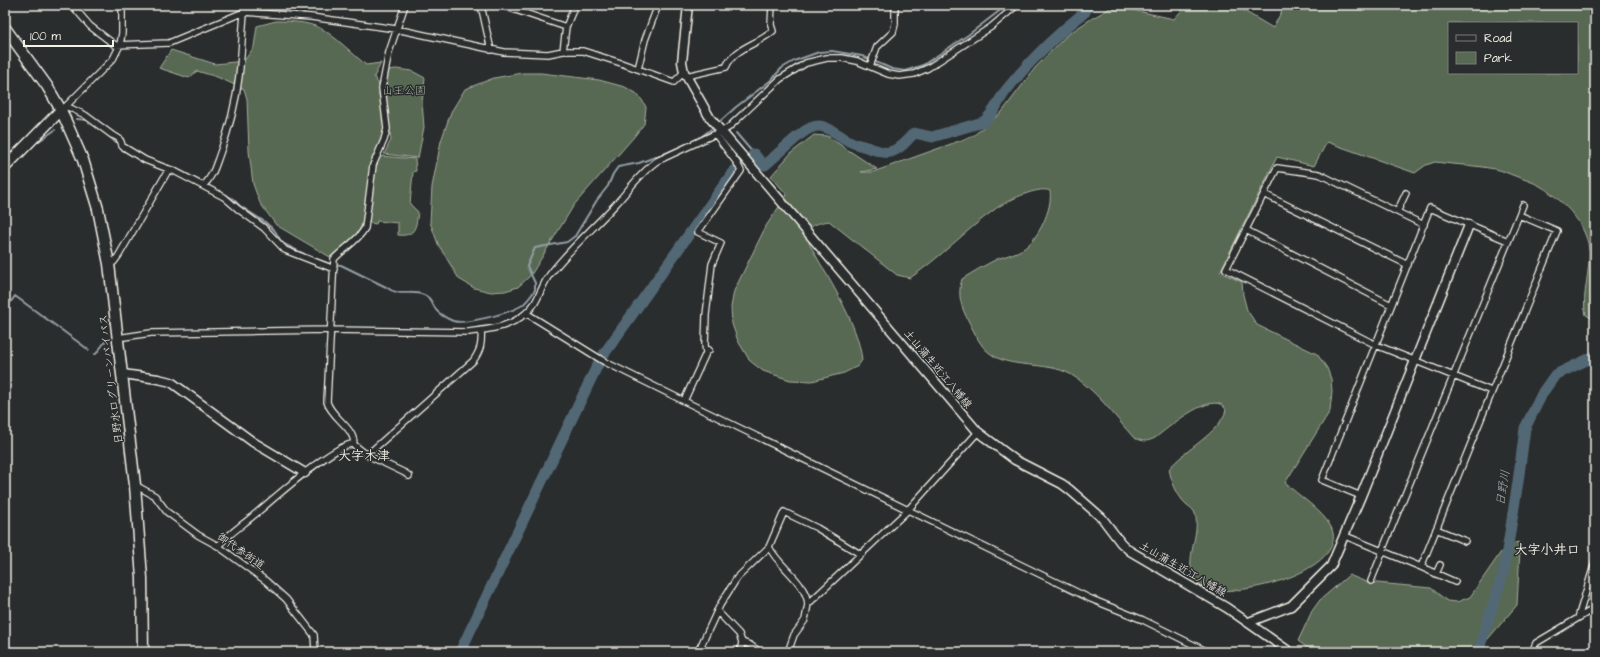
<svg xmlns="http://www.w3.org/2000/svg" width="1600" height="657" viewBox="0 0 1600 657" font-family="'Architects Daughter','Klee One',sans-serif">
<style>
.green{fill:#586953;stroke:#a6ad9e;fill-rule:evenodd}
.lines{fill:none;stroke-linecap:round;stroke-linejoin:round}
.stream{stroke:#939ea3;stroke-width:2}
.river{stroke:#526775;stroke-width:11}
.street-casing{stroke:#f4f1e8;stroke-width:8}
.secondary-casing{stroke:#f4f1e8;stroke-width:11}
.primary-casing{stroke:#f4f1e8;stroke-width:11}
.highway-casing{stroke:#f4f1e8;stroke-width:13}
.street{stroke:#2a2d2e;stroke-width:5.5}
.secondary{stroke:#2a2d2e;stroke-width:8}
.primary{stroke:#2a2d2e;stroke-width:8}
.highway{stroke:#2a2d2e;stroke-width:10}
.labels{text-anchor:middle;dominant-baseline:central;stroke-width:3;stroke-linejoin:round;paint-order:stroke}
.park-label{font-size:11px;fill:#aeb4a5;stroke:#2a2d2e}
.street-label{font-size:11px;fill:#f4f1e8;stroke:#2a2d2e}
.water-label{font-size:12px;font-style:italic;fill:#abb3b4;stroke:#2a2d2e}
.quarter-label{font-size:13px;font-weight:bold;fill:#f4f1e8;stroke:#2a2d2e}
</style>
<rect width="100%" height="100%" fill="#2a2d2e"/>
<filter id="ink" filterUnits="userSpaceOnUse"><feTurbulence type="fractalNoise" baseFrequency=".025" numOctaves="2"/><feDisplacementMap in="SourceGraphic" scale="8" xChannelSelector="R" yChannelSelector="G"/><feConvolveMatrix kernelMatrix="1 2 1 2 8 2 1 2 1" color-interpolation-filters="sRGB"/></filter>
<g filter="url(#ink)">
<path class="green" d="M1191 5H1234L1273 28 1285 5H1595V320L1586 315C1580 297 1593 266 1588 243 1582 219 1561 199 1540 186 1533 182 1523 179 1515 176 1509 174 1502 170 1495 169 1475 165 1455 165 1435 162L1426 165 1415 173 1327 142 1314 166 1277 157 1220 272 1242 282 1243 295 1247 310 1257 325 1317 354 1327 368 1331 379 1332 391 1330 411 1285 483C1298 495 1323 511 1331 527 1353 573 1217 606 1197 583 1182 565 1199 538 1196 518 1195 510 1192 509 1186 504 1177 496 1171 480 1169 469 1185 449 1220 433 1226 410 1226 409 1222 405 1222 405 1206 395 1168 428 1155 438 1147 442 1143 442 1134 438 1114 416 1096 389 1070 374 1046 361 1010 369 991 354 980 347 975 333 969 322 961 307 957 295 962 279 973 272 985 265 997 259 1006 256 1016 253 1023 249 1038 240 1053 208 1050 191 1039 185 1004 202 994 210 965 231 940 258 910 278L897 275 829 221C813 224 806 226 809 243 827 277 858 322 862 360L858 366 844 373 812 381 790 380 763 371 750 361 738 341 732 324 731 307 734 291 766 226 787 195 771 176 791 153 814 135 827 136 877 169 861 172H873L973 136 1002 112 1035 68 1067 35 1091 19 1114 6H1121L1124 8 1174 19 1183 9ZM1449 23H1577V73H1449Z
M276 21C293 21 313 22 327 32 341 42 353 54 366 65L381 63 374 77 380 86 379 94 384 124 383 136 374 156 362 224 358 233 330 257 276 225 260 203 253 184 249 151 247 99 244 89 217 77 197 71 189 78 159 68 171 50 215 64 244 61 254 47 257 26Z
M396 69 412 71 425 78 422 102 424 127 418 158 384 154 391 140 384 88 388 70Z
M522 73H541L599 80 625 87 636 93 642 100 646 107 645 117 644 124 633 138 574 205 531 275 518 287 505 291 491 292 474 288 459 279 438 244 430 222 432 187 441 141 451 112 465 89 494 78Z
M380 156 415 159 416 171 413 172 410 204 418 212C416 226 416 237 398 235V223L377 221 376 224 370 223 369 220 375 166Z
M1518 542 1520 549 1517 605 1482 646 1473 652H1313L1298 641 1312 611 1320 600 1349 575 1366 582 1431 588 1447 601 1457 602 1470 597 1501 552 1509 545Z"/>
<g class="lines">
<path class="stream" d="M77 119 88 120
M717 124 736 107 770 81 782 68 794 61 819 52 832 51 862 56 892 69 905 71 923 65 968 35 1007 5
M736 133 754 154
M109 136 115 142H120
M39 141 55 130
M152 160 177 169 204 183
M209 186 233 199 240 206 265 222 275 231 282 243 304 254
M308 256 330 264 341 265 386 287C400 298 410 289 424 295 432 298 432 305 437 311 441 315 448 319 453 321 465 325 509 313 521 306 527 302 531 296 535 290V283L527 266 535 248 567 242 575 236 597 200 608 186 613 174 618 167 639 163 666 153 698 139 714 127
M5 310 15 296 89 350
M95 354H96L107 339"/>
<path class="river" d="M801 134C822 117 830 131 849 141 856 145 865 146 872 149 878 150 884 154 890 152 900 150 907 140 914 133L932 137 983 122C995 114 998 99 1008 88 1031 59 1056 35 1085 12L1088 5
M753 155 754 154 763 165H765L797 137
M604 354 734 171
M460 652 599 362
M1478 652 1504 570 1518 482 1525 428 1543 392 1555 375 1595 356"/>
<g class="street-casing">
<path id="street" d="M72 5 90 26 115 45 169 43 244 12 311 17 396 29 504 52 548 54 563 51H583L621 63 674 82 684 72
M481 5 491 50
M501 5 566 27
M563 51 566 27 575 5
M870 66 877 47 893 32 895 24V5
M638 69 645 40 658 5
M686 76 726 67C735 47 757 45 773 31L771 25 772 5
M66 106 85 115 112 135C118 137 121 139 122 146L145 160 176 172 224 197 238 209 264 228 285 250 334 269
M64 108 113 59 120 45 122 33V5
M203 186C212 178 215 167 219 156 229 130 236 103 239 76 242 52 242 29 245 5
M1264 194 1408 265
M1397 212 1406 193
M1519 215 1523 205
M1424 225 1319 174 1277 168 1226 269 1376 345 1491 391
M1246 230 1391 305
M109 264 114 262 119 255 169 169
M526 313 605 362 684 401 1091 599 1143 620 1206 651
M124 337 151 333 330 330 469 332C490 329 509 328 526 313 538 304 540 289 548 277 567 251 593 229 615 205 629 190 640 173 657 161L728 128 780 79 806 63 827 58H842L857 61 888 74 899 76 914 74 928 68 991 27 1017 5
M706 353 705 345 706 315 712 264 721 243 698 232 741 171 737 163 716 135
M684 401 706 353 709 350
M354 444C354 427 332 418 327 402L334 259C344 248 358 241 365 228L373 165 384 140 387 129 382 88 389 52 405 5
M367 455 405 473 409 476
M135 485 155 496 167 512 198 535 218 546 266 581 286 599 314 635 315 652
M1361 496 1322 480 1430 208 1508 241
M1436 529 1465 541
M1343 535 1421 567 1557 231 1519 215 1382 551
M218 546C229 534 241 526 253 516 270 502 334 444 353 444L367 455 473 361C481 350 482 343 481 330
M769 547C779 567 806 582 808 604
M1421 567 1455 582
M1436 574 1440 565
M1371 581 1383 551
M717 611 739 634 742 642 750 645 760 652
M1578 618 1595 562
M698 652 720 605 737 578 769 547 784 512 817 528 860 554
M740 652 742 642
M788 652 794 635 805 620 808 604 907 511 978 432
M1532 652 1536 643 1595 608"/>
</g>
<g class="secondary-casing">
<path id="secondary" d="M123 374 158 379 171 382 253 442 305 473
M1249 622 1291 606 1331 566 1361 496 1469 225"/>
</g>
<g class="primary-casing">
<path id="primary" d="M688 5 682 62 684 72 710 118 978 432 1015 460 1062 484 1070 490 1102 518 1121 543 1130 551 1227 608 1290 652"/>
</g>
<g class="highway-casing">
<path id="highway" d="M5 28 47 86 61 110 83 160 98 209 109 264 135 485 142 578 143 652
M5 167 61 110"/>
</g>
<use href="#street" class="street"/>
<use href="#secondary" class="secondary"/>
<use href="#primary" class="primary"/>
<use href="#highway" class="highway"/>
</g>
</g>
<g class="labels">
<g class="park-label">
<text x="404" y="90">山王公園</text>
</g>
<g class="street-label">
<text transform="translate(938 369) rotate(50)">土山蒲生近江八幡線</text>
<text transform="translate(111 379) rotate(-97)">日野水口グリーンバイパス</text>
<text transform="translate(241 551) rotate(35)">御代参街道</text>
<text transform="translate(1183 569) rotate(30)">土山蒲生近江八幡線</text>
</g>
<g class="water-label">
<text transform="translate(1503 488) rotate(-81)">日野川</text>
</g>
<g class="quarter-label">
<text x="364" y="456">大字木津</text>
<text x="1547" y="550">大字小井口</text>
</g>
</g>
<rect width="1600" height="657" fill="none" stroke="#2a2d2e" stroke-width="20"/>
<rect x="10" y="10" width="1580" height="637" fill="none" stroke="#f4f1e8" stroke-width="1.5" filter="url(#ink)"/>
<rect x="1448" y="22" width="130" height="52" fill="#2a2d2e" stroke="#7b7b78"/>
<rect x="1456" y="35" width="20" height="6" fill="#2a2d2e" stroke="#7b7b78"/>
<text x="1484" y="42" font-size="12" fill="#f4f1e8">Road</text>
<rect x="1456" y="52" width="20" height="12" fill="#586953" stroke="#7b7b78"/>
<text x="1484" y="62" font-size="12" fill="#f4f1e8">Park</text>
<path d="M24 40v6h89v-6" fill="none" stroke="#f4f1e8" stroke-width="2"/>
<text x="30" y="40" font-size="12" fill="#f4f1e8" stroke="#2a2d2e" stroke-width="3" paint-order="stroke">100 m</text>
</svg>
